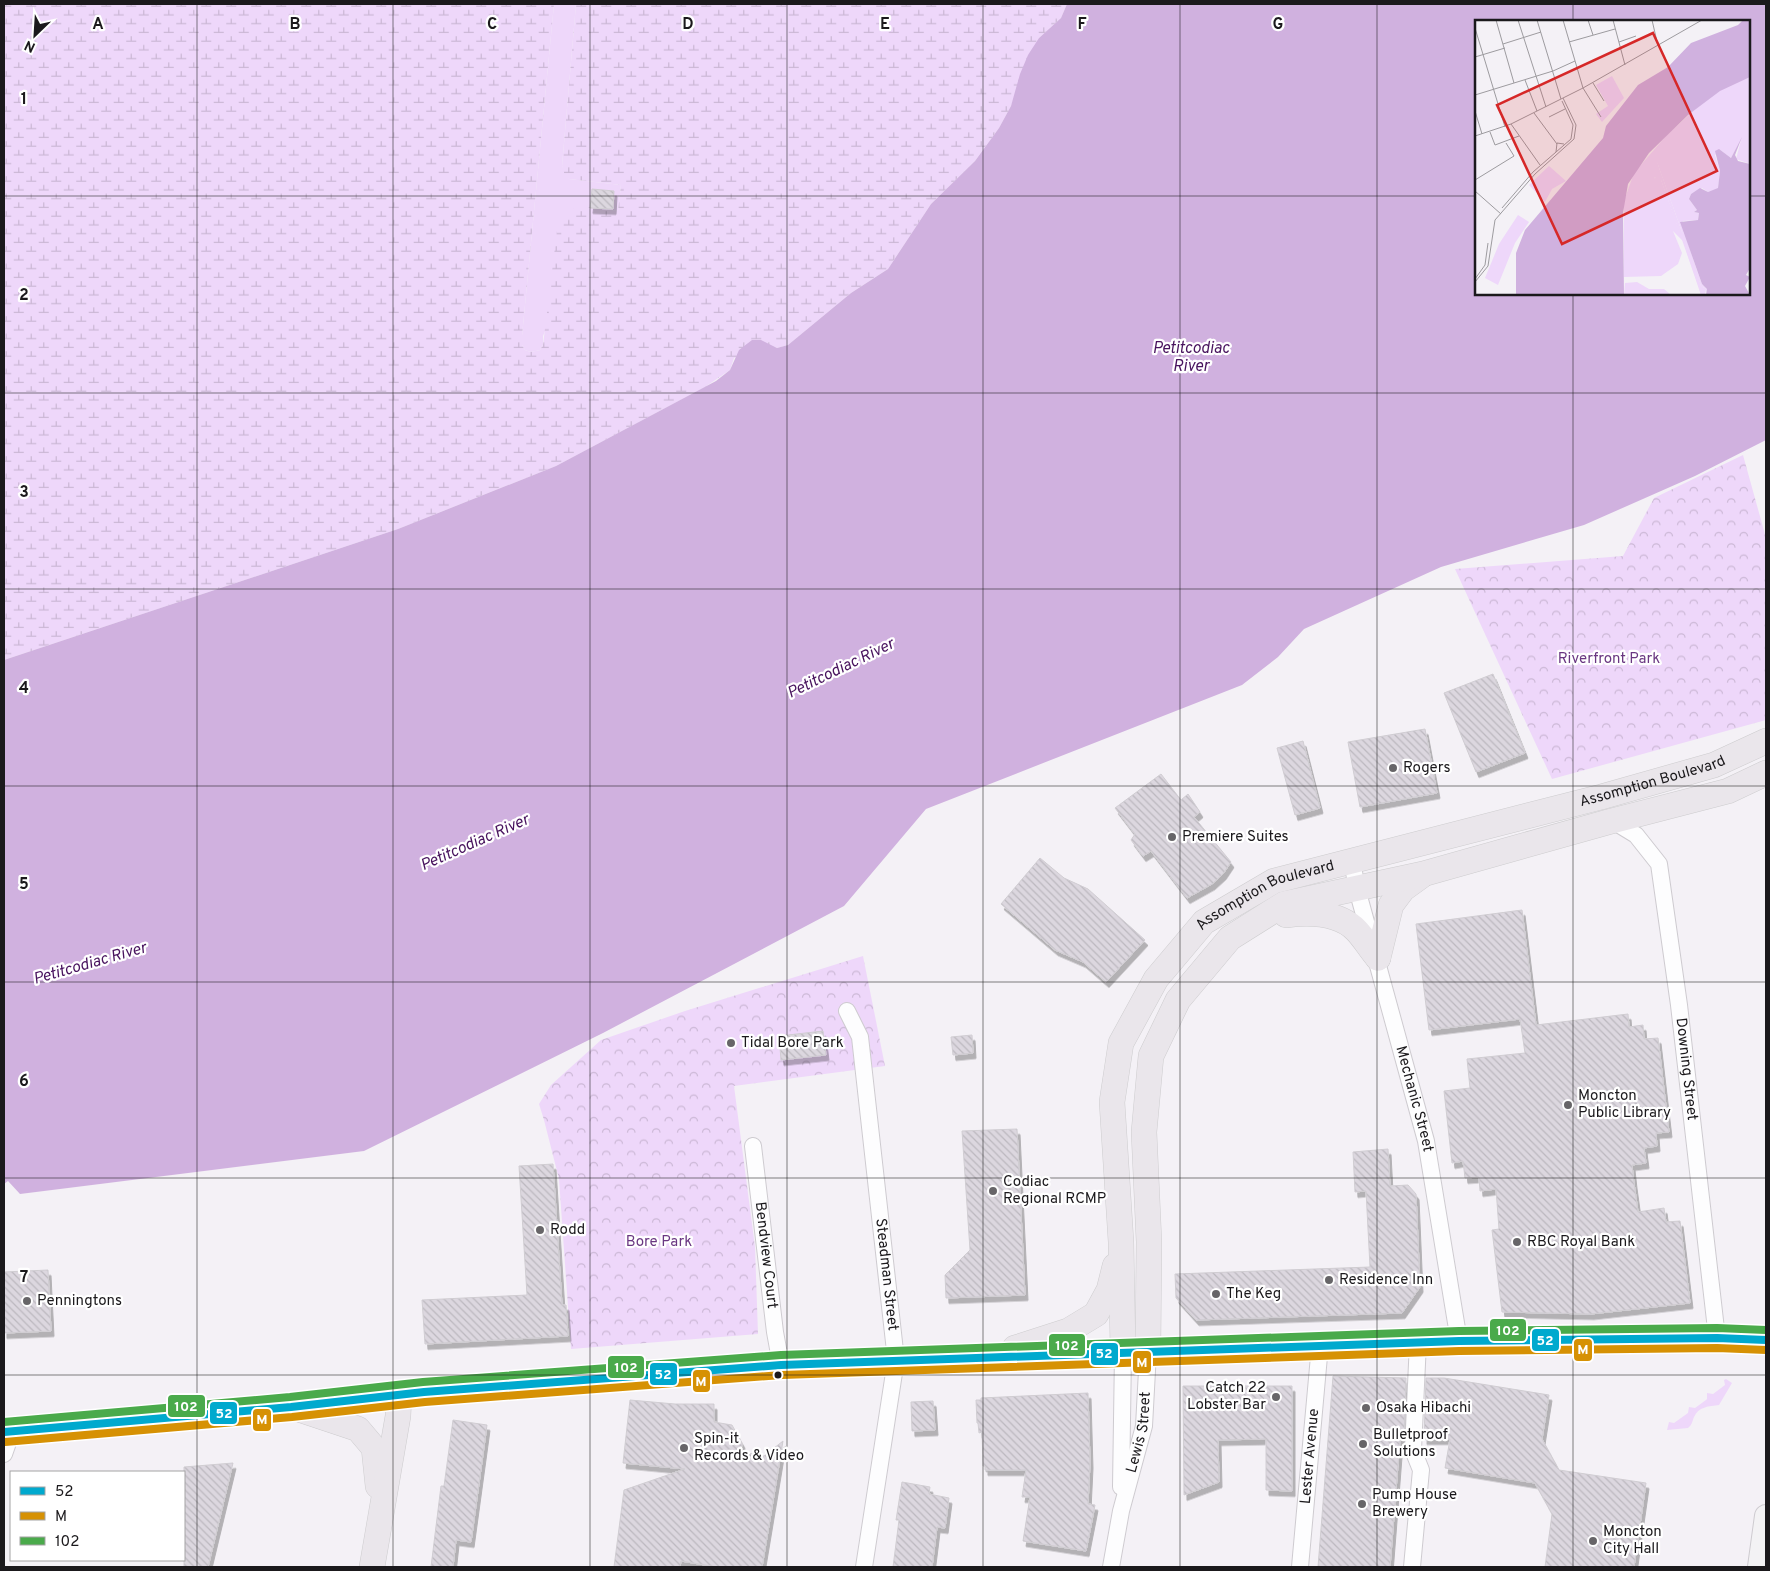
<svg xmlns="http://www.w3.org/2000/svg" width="1770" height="1571" viewBox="0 0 1770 1571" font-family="Overpass,sans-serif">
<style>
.green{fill:#eed7fa}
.wetland{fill:url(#wetland-marsh)}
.park{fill:url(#park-crowns)}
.water{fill:#d0b1df;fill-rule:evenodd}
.building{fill:url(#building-back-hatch);stroke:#d0cdd2;filter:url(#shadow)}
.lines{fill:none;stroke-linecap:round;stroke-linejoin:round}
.minor-casing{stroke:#cecbd0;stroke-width:18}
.secondary-casing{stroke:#cecbd0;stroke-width:24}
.primary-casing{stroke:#cdccce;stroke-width:26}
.minor{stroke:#fdfdfe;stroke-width:16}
.secondary{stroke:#f3f2f4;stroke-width:22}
.primary{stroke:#eae6eb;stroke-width:25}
.bus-1-casing{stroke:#fff;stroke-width:11}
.bus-2-casing{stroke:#fff;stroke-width:11}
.bus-3-casing{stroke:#fff;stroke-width:11}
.bus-1{stroke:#00a9ce;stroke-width:8}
.bus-2{stroke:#d69104;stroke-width:8}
.bus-3{stroke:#4aaa4b;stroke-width:8}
.grid{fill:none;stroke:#1b191c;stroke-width:1;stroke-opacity:0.55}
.poi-dot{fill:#676568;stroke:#fff;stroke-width:2}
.bus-dot{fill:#1b191c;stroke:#fff;stroke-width:2}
.labels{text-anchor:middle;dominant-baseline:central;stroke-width:4.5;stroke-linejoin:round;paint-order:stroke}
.park-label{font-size:15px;fill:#6a3782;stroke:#fff}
.poi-label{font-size:15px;fill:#1b191c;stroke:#fff;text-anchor:start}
.street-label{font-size:15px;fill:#1b191c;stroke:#fff}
.water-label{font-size:16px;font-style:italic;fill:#48135e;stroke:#fff}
.inset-road{fill:none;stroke:#9d9b9f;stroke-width:1}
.view{fill:#d62828;fill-opacity:0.15;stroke:#d62828;stroke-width:2.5}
.inset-edge{fill:none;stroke:#1b191c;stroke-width:2.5}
.grid-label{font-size:16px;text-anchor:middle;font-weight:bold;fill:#1b191c;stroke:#fff;stroke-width:4.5;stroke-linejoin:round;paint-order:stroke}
.line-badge{stroke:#fff;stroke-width:2}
.badge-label{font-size:14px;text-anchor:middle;font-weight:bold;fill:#fff}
</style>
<defs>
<pattern id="wetland-marsh" width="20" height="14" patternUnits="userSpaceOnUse" patternTransform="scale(1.25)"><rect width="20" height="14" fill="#eed7fa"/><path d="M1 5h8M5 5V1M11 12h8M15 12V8" fill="none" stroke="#ccb8d6"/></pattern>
<pattern id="park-crowns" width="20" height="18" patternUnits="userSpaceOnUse" patternTransform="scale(1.25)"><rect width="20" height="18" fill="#eed7fa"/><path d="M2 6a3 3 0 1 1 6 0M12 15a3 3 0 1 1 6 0" fill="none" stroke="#ccb8d6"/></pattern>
<pattern id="building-back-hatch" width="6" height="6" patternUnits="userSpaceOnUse" patternTransform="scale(1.25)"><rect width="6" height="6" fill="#dcd7df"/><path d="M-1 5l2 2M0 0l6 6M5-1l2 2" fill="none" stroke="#bcb8bf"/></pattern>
<filter id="shadow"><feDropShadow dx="3" dy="5.5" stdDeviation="0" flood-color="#0004"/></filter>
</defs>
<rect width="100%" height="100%" fill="#f4f1f6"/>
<path class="green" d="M554 4H576L562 166 569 179 621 185 618 211 596 208 543 336V345L540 350 531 352 525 350 522 345V336Z
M1726 1379 1732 1383 1719 1405C1709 1406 1698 1407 1694 1417 1692 1422 1692 1425 1688 1428L1667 1430 1669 1422 1674 1423 1688 1413 1689 1407 1695 1408 1706 1400 1707 1399V1393L1713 1394 1725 1385 1724 1380Z"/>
<path class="wetland" d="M4 4H554L522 336V345L525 350 531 352 540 350 543 345 557 231C558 227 559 222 561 219 570 199 602 210 618 211L621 185 569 179 565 176 562 166 576 4H1067L1061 18 1039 38 1011 106 999 128 975 161 931 204 888 269 851 293 788 345 777 348 769 345 734 358 730 370 705 387 556 466 398 529 4 660Z"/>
<path class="park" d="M1743 455 1766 538V720L1552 779 1455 569 1623 556 1654 498Z
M863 956 885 1066 734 1086 755 1247 758 1334 571 1349 559 1179 544 1120 539 1104 551 1085 601 1040 685 1011Z"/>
<path class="water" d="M1067 4H1766V440L1695 476 1584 525 1441 567 1304 629 1278 657 1242 685 926 809 844 906 603 1033 364 1151 20 1194 8 1181 4 1184V660L398 529 556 466 716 381 730 370 739 350 752 340H761L777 348 788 345 851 293 888 269 931 204 975 161 999 128 1011 106 1020 74 1028 55 1039 38 1061 18ZM1476 21H1749V294H1476Z"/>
<path class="building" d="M592 189 614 191 613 209 590 208Z
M1493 674 1525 753 1476 772 1444 693Z
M1425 729 1437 793 1360 807 1348 742Z
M1303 741 1320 808 1295 815 1277 748Z
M1161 774 1181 800 1188 794 1200 812 1194 817 1231 862 1223 874 1212 884 1187 898 1151 851 1143 856 1131 840 1135 834 1115 808Z
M1040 858 1064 878 1088 889 1145 940 1106 982 1083 962 1055 950 1001 904Z
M1522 910 1536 1025 1628 1014 1629 1027 1643 1025 1644 1039 1658 1038 1669 1132 1656 1133 1657 1146 1644 1148 1646 1163 1632 1165 1634 1183 1638 1212 1664 1208 1666 1222 1680 1221 1690 1303 1591 1314 1502 1312 1492 1230 1499 1229 1496 1189 1480 1191 1479 1177 1465 1178 1463 1161 1452 1163 1444 1091 1470 1088 1467 1059 1525 1053 1520 1019 1429 1030 1416 924Z
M823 1031 826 1055 781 1060 779 1036Z
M972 1035 973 1053 953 1055 951 1037Z
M1017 1129 1025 1295 946 1298 945 1275 970 1250 962 1131Z
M1388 1149 1390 1186 1408 1185 1416 1194 1420 1287 1402 1313 1196 1320 1176 1298 1175 1274 1370 1267 1366 1191 1355 1192 1353 1152Z
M553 1164 562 1305H566L568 1336 425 1344 422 1300 527 1295 519 1166Z
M48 1270 51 1331 4 1333V1272Z
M1333 1376 1406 1378 1404 1439H1400L1390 1567H1318Z
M1426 1378H1444L1549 1395 1542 1439 1559 1470 1646 1483 1634 1567H1545L1552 1514 1535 1483 1445 1468 1450 1439H1424Z
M1183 1386H1292V1491L1266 1490V1439L1218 1440 1219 1482 1184 1495Z
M1088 1393 1090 1463 1088 1504 1095 1505 1086 1551 1023 1541 1030 1497H1022L1026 1470H985V1466H983L982 1432 979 1433 978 1423H977L976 1400H981V1398Z
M630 1400 675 1404H714V1422L732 1425 742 1443 741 1452 764 1456 783 1441 762 1567H717L681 1561 680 1567H614L624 1490 685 1469 623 1463Z
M933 1401 935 1430 912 1431 911 1402Z
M453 1420 487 1425 471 1542 456 1540 453 1567H431L441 1486H444Z
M233 1463 208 1567H184V1467Z
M902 1482 930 1487 929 1494 949 1498 945 1528 937 1527 932 1567H893L899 1520H896Z"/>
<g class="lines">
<g class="minor-casing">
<g id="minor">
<path id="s1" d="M1613 821 1636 835 1659 864 1679 1005 1717 1338"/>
<path id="s2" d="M1352 861 1357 889 1426 1141 1459 1341"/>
<path id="s3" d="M847 1011 860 1037 896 1360 864 1567"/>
<path id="s4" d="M753 1146 775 1332 781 1365"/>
<path d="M4 1454 12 1431"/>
<path d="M1121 1487 1123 1353"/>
<path id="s5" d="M1111 1567 1121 1511 1144 1426 1148 1352"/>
<path id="s6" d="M1300 1567 1320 1345"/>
<path d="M1412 1567 1421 1470 1413 1450 1418 1342"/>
</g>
</g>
<g class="secondary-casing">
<path id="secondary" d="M1759 1567 1766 1516"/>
</g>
<g class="primary-casing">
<g id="primary">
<path d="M1286 915C1310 912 1338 912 1356 930 1364 938 1370 949 1378 958"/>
<path d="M1378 958 1391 905 1403 889 1421 876"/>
<path d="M1015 1348 1068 1331 1096 1314 1109 1290 1115 1266"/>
<path d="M1148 1352 1149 1242 1144 1132 1151 1056 1178 1000 1230 938 1284 904 1423 874 1608 822 1728 791 1766 773"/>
<path id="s7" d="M1123 1353 1121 1242 1112 1102 1121 1043 1156 979 1204 922 1274 881 1601 797 1714 765 1766 741"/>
<path d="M301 1410 358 1429 374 1448 378 1486"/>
<path d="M4 1432 291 1407 424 1392 781 1365 896 1360 1175 1352 1320 1345 1459 1341 1717 1338 1766 1340"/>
<path d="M372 1567 398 1416 399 1396"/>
</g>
</g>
<use href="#minor" class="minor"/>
<use href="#secondary" class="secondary"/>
<use href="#primary" class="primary"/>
<g class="bus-1-casing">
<path id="bus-1" d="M4 1432 291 1407 424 1392 781 1365 1459 1341 1717 1338 1766 1340"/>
</g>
<g class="bus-2-casing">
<path id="bus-2" d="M5 1442 292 1417 425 1402 782 1375 1459 1351 1717 1348 1766 1350"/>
</g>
<g class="bus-3-casing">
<path id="bus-3" d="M4 1422 290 1397 423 1382 781 1355 1459 1331 1717 1328 1766 1330"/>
</g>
<use href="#bus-1" class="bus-1"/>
<use href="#bus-2" class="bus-2"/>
<use href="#bus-3" class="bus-3"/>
</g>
<path class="grid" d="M197 4V1567M393 4V1567M590 4V1567M787 4V1567M983 4V1567M1180 4V1567M1377 4V1567M1573 4V21M4 196H1476M1749 196H1766M1573 294V1567M4 393H1766M4 589H1766M4 786H1766M4 982H1766M4 1178H1766M4 1375H1766"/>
<g class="poi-dot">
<circle cx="1393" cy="768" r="5"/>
<circle cx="1172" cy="837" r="5"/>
<circle cx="731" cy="1043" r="5"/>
<circle cx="1568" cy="1105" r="5"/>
<circle cx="993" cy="1191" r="5"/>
<circle cx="540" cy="1230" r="5"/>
<circle cx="1517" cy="1242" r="5"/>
<circle cx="1329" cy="1280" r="5"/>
<circle cx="1216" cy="1294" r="5"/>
<circle cx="27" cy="1301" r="5"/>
<circle cx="1276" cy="1397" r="5"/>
<circle cx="1366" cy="1408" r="5"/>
<circle cx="1363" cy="1444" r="5"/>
<circle cx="684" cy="1448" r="5"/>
<circle cx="1362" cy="1504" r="5"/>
<circle cx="1593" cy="1541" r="5"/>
</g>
<circle class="bus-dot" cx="778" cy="1375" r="4.5"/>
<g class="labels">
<g class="park-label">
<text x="1609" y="659">Riverfront Park</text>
<text x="659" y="1242">Bore Park</text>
</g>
<g class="poi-label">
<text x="1403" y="768">Rogers</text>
<text x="1182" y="837">Premiere Suites</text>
<text x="741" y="1043">Tidal Bore Park</text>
<text x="1578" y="1096">Moncton<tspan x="1578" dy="17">Public Library</tspan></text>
<text x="1003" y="1182">Codiac<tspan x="1003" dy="17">Regional RCMP</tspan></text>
<text x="550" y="1230">Rodd</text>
<text x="1527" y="1242">RBC Royal Bank</text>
<text x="1339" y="1280">Residence Inn</text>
<text x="1226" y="1294">The Keg</text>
<text x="37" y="1301">Penningtons</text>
<text x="1266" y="1388" text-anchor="end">Catch 22<tspan x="1266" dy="17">Lobster Bar</tspan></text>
<text x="1376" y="1408">Osaka Hibachi</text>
<text x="1373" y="1435">Bulletproof<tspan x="1373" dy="17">Solutions</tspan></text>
<text x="694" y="1439">Spin-it<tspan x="694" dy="17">Records &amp; Video</tspan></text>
<text x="1372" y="1495">Pump House<tspan x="1372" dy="17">Brewery</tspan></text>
<text x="1603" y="1532">Moncton<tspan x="1603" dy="17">City Hall</tspan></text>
</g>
<g class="street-label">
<text stroke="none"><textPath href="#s7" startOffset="931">Assomption Boulevard</textPath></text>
<text stroke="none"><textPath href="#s7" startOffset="526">Assomption Boulevard</textPath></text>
<text stroke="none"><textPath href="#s1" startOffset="271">Downing Street</textPath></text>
<text stroke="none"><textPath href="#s2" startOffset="246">Mechanic Street</textPath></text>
<text stroke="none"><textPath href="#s4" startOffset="110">Bendview Court</textPath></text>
<text stroke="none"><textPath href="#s3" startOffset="268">Steadman Street</textPath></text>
<text stroke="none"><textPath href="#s5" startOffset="138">Lewis Street</textPath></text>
<text stroke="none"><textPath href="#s6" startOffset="111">Lester Avenue</textPath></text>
</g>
<g class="water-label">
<text x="1191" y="349">Petitcodiac<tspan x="1191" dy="18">River</tspan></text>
<text transform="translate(841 669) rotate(-26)">Petitcodiac River</text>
<text transform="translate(475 843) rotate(-24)">Petitcodiac River</text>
<text transform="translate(90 964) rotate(-16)">Petitcodiac River</text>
</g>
</g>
<g transform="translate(1475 20)">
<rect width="275" height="275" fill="#f4f1f6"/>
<path d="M182 142 207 212 210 213 226 266 231 269 230 275 226 274 186 160H180Z" fill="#eed7fa"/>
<path d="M275 57V144L261 139 266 120 256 138 245 130 240 135 245 151 243 169 233 172 227 168 216 174 214 179 222 190 219 192 224 193 223 200 208 201 206 204 212 213 211 220 227 264 232 269 231 275V269L226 266 209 217 210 213 207 212 182 142 184 155 179 158 186 160 227 273 226 275 208 221 198 211 207 233 203 244 186 256 149 257V181L159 153 191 116 227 83 253 65ZM162 262 174 269H189L196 275H149L150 263Z" fill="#eed7fa"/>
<path d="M137 56 149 78 127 102 121 94 133 86 121 65ZM74 146 91 161 77 169 70 182 54 165ZM43 195 54 202 40 223 23 265 10 258 24 224Z" fill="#eed7fa"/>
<path d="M268 0H275V57L245 71 213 95 174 133 153 164 148 193 149 275H41V233L50 210 128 118 131 106 163 65 193 47 216 23 263 5ZM267 117 260 135 263 141 275 144V248L271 255 275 257 270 266 275 275H231L232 269 227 264 205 202 223 200 224 193 219 192 222 190 214 179 216 174 225 168 233 172 243 168 245 151 240 131 244 129 256 138Z" fill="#d0b1df"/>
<path class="inset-road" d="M21 0 39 63M43 0 71 87M62 0 86 79M88 0 108 68 126 97M113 0 118 15M138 0 150 45M177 0 183 26M0 8 30 107M94 22 140 9M144 22 161 16M28 24 66 12M0 37 30 28M50 60 62 91M118 63 129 81M0 75 78 51 100 41M0 91 7 114M59 93 82 124M74 97 90 89M36 104 65 145M15 112 20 125 44 116M0 116 36 104 108 68 227 0M81 132 82 123 89 124M0 160 39 136 31 123M0 171 26 194M27 188 58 152 96 119 98 105 87 81M0 259 10 245 13 223M0 262 13 246 20 200 60 154 99 119 101 105 88 78"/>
<path class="view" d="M178 13 242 151 87 224 22 85Z"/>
<rect width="275" height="275" class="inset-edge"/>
</g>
<g class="grid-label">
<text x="98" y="29">A</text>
<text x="295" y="29">B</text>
<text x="492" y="29">C</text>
<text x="688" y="29">D</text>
<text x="885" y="29">E</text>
<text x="1082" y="29">F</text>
<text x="1278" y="29">G</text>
<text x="24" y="104">1</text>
<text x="24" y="300">2</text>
<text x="24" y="497">3</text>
<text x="24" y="693">4</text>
<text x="24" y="889">5</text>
<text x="24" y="1086">6</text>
<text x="24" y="1282">7</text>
</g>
<g class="line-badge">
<rect x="1489" y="1318" width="38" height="24" rx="5" fill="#4aaa4b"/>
<rect x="1531" y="1328" width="29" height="24" rx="5" fill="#00a9ce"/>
<rect x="1048" y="1333" width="38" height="24" rx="5" fill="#4aaa4b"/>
<rect x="1573" y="1338" width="20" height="24" rx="5" fill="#d69104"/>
<rect x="1090" y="1342" width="29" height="24" rx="5" fill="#00a9ce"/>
<rect x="1132" y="1350" width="20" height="24" rx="5" fill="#d69104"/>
<rect x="607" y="1355" width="38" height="24" rx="5" fill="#4aaa4b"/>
<rect x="649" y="1362" width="29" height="24" rx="5" fill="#00a9ce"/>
<rect x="692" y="1369" width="19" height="24" rx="5" fill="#d69104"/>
<rect x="167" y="1394" width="39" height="24" rx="5" fill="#4aaa4b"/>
<rect x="209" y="1401" width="29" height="24" rx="5" fill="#00a9ce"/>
<rect x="252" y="1408" width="20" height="24" rx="5" fill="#d69104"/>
</g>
<g class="badge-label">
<text x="1508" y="1335">102</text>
<text x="1545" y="1345">52</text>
<text x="1067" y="1350">102</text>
<text x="1583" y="1354">M</text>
<text x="1104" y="1358">52</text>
<text x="1142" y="1367">M</text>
<text x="626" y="1372">102</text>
<text x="663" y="1379">52</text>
<text x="701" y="1386">M</text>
<text x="186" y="1411">102</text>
<text x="224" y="1418">52</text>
<text x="262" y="1424">M</text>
</g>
<rect width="1770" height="1571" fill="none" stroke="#1b191c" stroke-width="10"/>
<rect x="10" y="1471" width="175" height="90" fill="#ffffff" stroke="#a4a3a4"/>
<rect x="20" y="1487" width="25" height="8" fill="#00a9ce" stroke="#a4a3a4"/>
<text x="55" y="1496" font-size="15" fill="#1b191c">52</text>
<rect x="20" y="1512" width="25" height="8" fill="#d69104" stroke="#a4a3a4"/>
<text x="55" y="1521" font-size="15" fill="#1b191c">M</text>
<rect x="20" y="1537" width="25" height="8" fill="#4aaa4b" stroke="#a4a3a4"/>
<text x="55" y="1546" font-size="15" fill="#1b191c">102</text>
<g transform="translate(35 35) rotate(205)" stroke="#ffffff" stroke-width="4" paint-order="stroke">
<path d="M0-4L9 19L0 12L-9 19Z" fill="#1b191c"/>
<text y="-8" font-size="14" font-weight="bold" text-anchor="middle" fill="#1b191c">N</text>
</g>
</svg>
